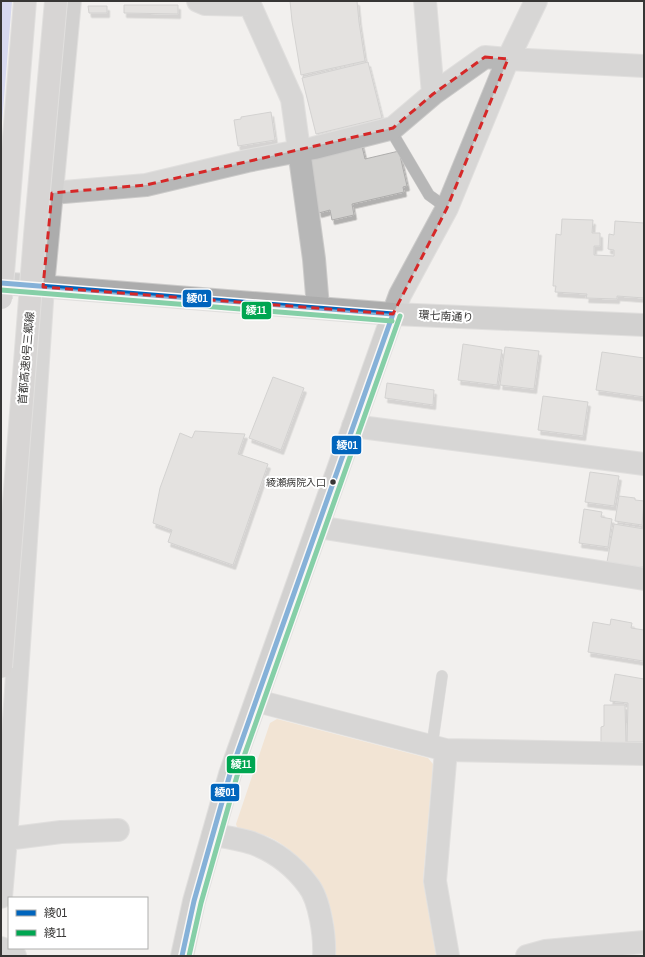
<svg xmlns="http://www.w3.org/2000/svg" width="645" height="957" viewBox="0 0 645 957" font-family="'Archivo Narrow','Noto Sans JP',sans-serif">
<style>
.green{fill:#f1d6b4}
.water{fill:#b6bdf1}
.building{fill:#d2d1cf;stroke:#aeadac;filter:url(#shadow)}
.lines{fill:none;stroke-linecap:round;stroke-linejoin:round}
.lane-casing{stroke:#cccbca;stroke-width:12}
.street-casing{stroke:#cccbca;stroke-width:24}
.secondary-casing{stroke:#cccbca;stroke-width:24}
.lane{stroke:#b7b7b7;stroke-width:11}
.street{stroke:#b7b7b7;stroke-width:22}
.secondary{stroke:#acacac;stroke-width:22}
.highway-bridge-casing{stroke:#cccbca;stroke-width:24;stroke-linecap:butt}
.highway-bridge{stroke:#b5b4b3;stroke-width:22}
.bus-1-casing{stroke:#fff;stroke-width:8}
.bus-2-casing{stroke:#fff;stroke-width:8}
.bus-1{stroke:#0065bd;stroke-width:5}
.bus-2{stroke:#00a651;stroke-width:5}
.marked{fill:none;stroke:#d62828;stroke-width:3;stroke-dasharray:8 5;stroke-linejoin:round}
.bus-dot{fill:#373635;stroke:#fff;stroke-width:1.5}
.labels{text-anchor:middle;dominant-baseline:central;stroke-width:4;stroke-linejoin:round;paint-order:stroke}
.bus-label{font-size:10px;fill:#373635;stroke:#fff;text-anchor:end}
.street-label{font-size:11px;fill:#373635;stroke:#fff}
.line-badge{stroke:#fff;stroke-width:1.5}
.badge-label{font-size:11px;text-anchor:middle;font-weight:bold;fill:#fff}
</style>
<defs>
<filter id="shadow"><feDropShadow dx="2.5" dy="4.5" stdDeviation="0" flood-color="#0004"/></filter>
</defs>
<rect width="100%" height="100%" fill="#f2f0ee"/>
<path class="green" d="M277 719 428 758 433 764 423 880 436 956H334C334 944 335 931 333 919 328 888 299 851 271 838 262 833 249 832 238 830L236 824 270 723Z"/>
<path class="water" d="M1 1H12L1 134Z"/>
<path class="building" d="M290 1H357L359 22 365 61 301 75 292 21Z
M124 5H178V14L124 13Z
M88 6H107V13H89Z
M368 62 382 118 316 134 302 78Z
M271 112 275 140 238 146 234 120 241 119V117Z
M361 142 365 159 399 151 407 186 403 187 404 192 352 204 354 215 332 220 330 210 319 213 306 155Z
M562 219 593 220 592 233H600V246H594V255L614 256V250L608 249 609 234 614 235 615 221 644 223V298L617 296V299L586 298 587 294 555 292 556 286H553L556 234 561 235Z
M463 344 502 350 497 385 458 380Z
M505 347 539 351 534 389 500 385Z
M602 352 644 358V397L596 390Z
M273 377 304 388 281 450 249 438Z
M387 383 434 390 433 405 385 398Z
M543 396 588 402 583 436 538 430Z
M195 431 245 434 238 454 268 464 233 565 168 542 172 530 153 523 160 488 180 433 192 438Z
M590 472 619 476 614 506 585 502Z
M619 496 635 498V500L644 501 642 525 615 521Z
M584 509 602 512 601 517 612 519 608 547 579 543Z
M614 524 644 529V565L643 567H640L607 562Z
M611 619 632 623 631 628 644 630 643 661 588 652 593 622 610 625Z
M615 674 644 679 643 742H627L628 703 610 701Z
M604 705H625L626 743H601V727L604 726Z"/>
<g class="lines">
<g class="lane-casing">
<path id="lane" d="M390 129 429 195 447 208
M432 746 442 676"/>
</g>
<g class="street-casing">
<path id="street" d="M198 1 205 4 250 5 292 99 314 259 318 307
M425 1 433 94
M52 193 146 185 247 161 314 148 393 128 433 94 485 57 508 59 644 66
M393 314 400 295 447 208 508 59 536 1
M353 426 644 464
M318 527 644 579
M257 701 446 750 644 754
M446 750 435 881 448 956
M213 835C226 837 240 839 252 843 274 851 294 866 308 885 320 900 325 937 324 956
M6 839 61 832 118 830
M1 897 6 839 43 287
M1 948 15 956
M527 956 545 951 644 942"/>
</g>
<g class="secondary-casing">
<path id="secondary" d="M1 283 393 314 644 325
M43 287 70 1
M182 956 194 901 230 774 393 314"/>
</g>
<use href="#lane" class="lane"/>
<use href="#street" class="street"/>
<use href="#secondary" class="secondary"/>
<g class="highway-bridge-casing">
<path id="highway-bridge" d="M1 298 25 1
M1 667 35 235 56 1"/>
</g>
<use href="#highway-bridge" class="highway-bridge"/>
<g class="bus-1-casing">
<path id="bus-1" d="M1 283 393 314
M182 956 194 901 230 774 393 314"/>
</g>
<g class="bus-2-casing">
<path id="bus-2" d="M1 290 392 321
M189 956 201 903 237 776 400 316"/>
</g>
<use href="#bus-1" class="bus-1"/>
<use href="#bus-2" class="bus-2"/>
</g>
<path d="M0 0H645V957H0ZM485 57 508 59 447 208 393 314 43 287 52 193 146 185 393 128 433 94Z" fill="#f2f0ee" fill-opacity=".55" fill-rule="evenodd"/>
<path class="marked" d="M485 57 508 59 447 208 393 314 43 287 52 193 146 185 393 128 433 94Z"/>
<circle class="bus-dot" cx="333" cy="482" r="3.5"/>
<g class="labels">
<g class="bus-label">
<text x="326" y="482">綾瀬病院入口</text>
</g>
<g class="street-label">
<text transform="translate(446 316) rotate(3)">環七南通り</text>
<text transform="translate(26 358) rotate(-85)">首都高速6号三郷線</text>
</g>
</g>
<g class="line-badge">
<rect x="182" y="289" width="30" height="19" rx="4" fill="#0065bd"/>
<rect x="241" y="301" width="31" height="19" rx="4" fill="#00a651"/>
<rect x="331" y="435" width="31" height="20" rx="4" fill="#0065bd"/>
<rect x="226" y="755" width="30" height="19" rx="4" fill="#00a651"/>
<rect x="210" y="783" width="30" height="19" rx="4" fill="#0065bd"/>
</g>
<g class="badge-label">
<text x="197" y="302">綾01</text>
<text x="256" y="314">綾11</text>
<text x="347" y="449">綾01</text>
<text x="241" y="768">綾11</text>
<text x="225" y="796">綾01</text>
</g>
<rect width="645" height="957" fill="none" stroke="#373635" stroke-width="4"/>
<rect x="8" y="897" width="140" height="52" fill="#ffffff" stroke="#afafae"/>
<rect x="16" y="910" width="20" height="6" fill="#0065bd" stroke="#afafae"/>
<text x="44" y="917" font-size="12" fill="#373635">綾01</text>
<rect x="16" y="930" width="20" height="6" fill="#00a651" stroke="#afafae"/>
<text x="44" y="937" font-size="12" fill="#373635">綾11</text>
</svg>
